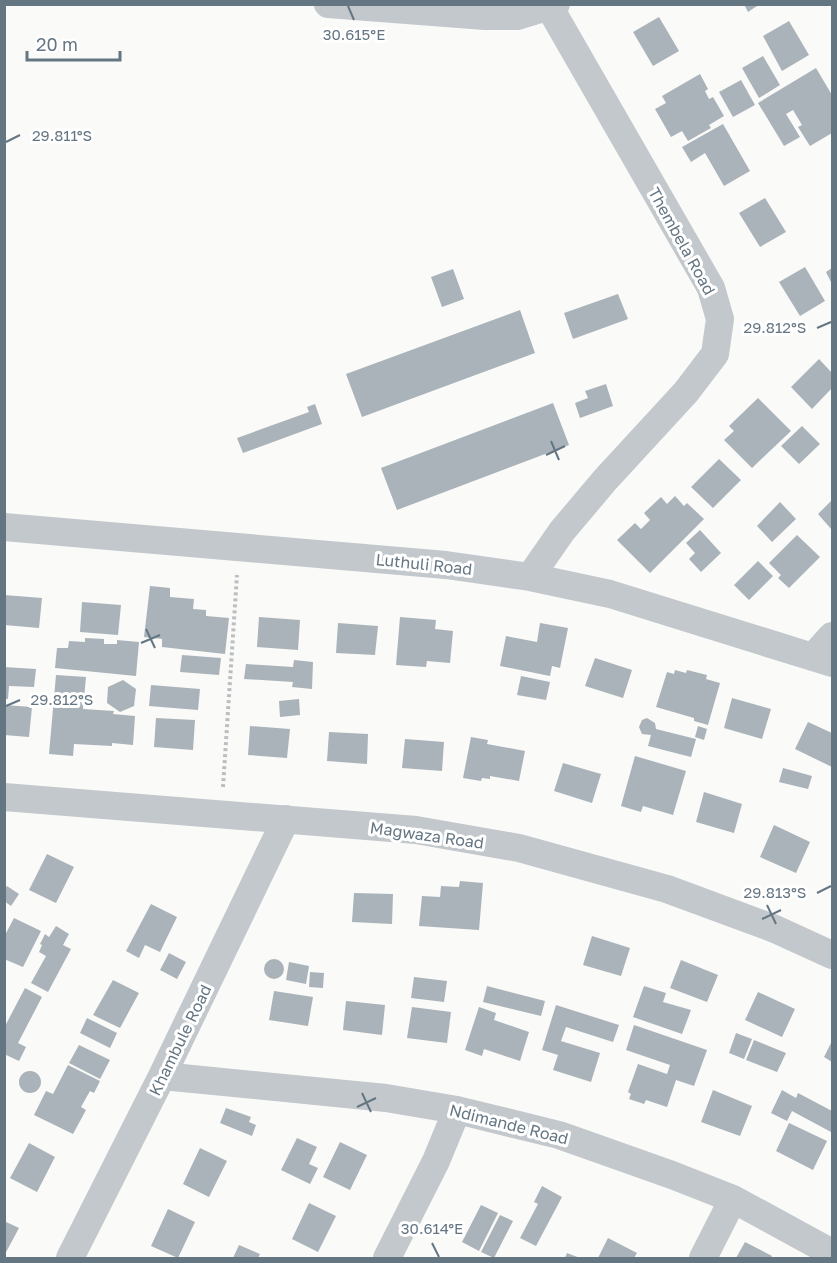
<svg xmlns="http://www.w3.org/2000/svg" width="837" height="1263" viewBox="0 0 837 1263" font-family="'Golos Text',sans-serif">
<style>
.building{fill:#aab3b9}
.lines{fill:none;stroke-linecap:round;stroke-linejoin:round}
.path{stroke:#bbbfc2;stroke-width:4;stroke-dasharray:3 3;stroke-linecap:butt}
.minor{stroke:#c3c8cc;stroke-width:28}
.ticks{fill:none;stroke:#657683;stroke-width:2}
.labels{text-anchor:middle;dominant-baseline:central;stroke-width:6;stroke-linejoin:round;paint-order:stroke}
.street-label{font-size:16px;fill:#657683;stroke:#fff}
.ticks-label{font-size:15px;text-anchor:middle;fill:#657683;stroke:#fff;stroke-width:6;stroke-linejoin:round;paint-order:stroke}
</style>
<rect width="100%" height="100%" fill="#fafaf8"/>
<path class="building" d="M744 4H760L748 12Z
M659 17 679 51 653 66 633 32Z
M789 21 809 55 782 71 763 36Z
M763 56 780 85 759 98 742 68Z
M816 68 832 95V133L810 146 798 127 802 125 793 110 786 114 800 137 784 146 758 103Z
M700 74 708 89 705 91 709 99 713 97 724 116 709 125 711 128 688 141 682 131 671 137 655 109 666 103 662 96Z
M741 80 755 105 733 117 719 92Z
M723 124 750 171 724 186 705 153 691 162 682 147Z
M765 198 786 232 760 247 739 213Z
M805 267 825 301 800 316 779 282Z
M832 268V284L826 272Z
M453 269 464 299 442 307 431 277Z
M618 294 628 319 573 339 564 313Z
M520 310 535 353 362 417 346 374Z
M819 359 832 373V388L812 409 791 387Z
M606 384 613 406 580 418 575 403 588 398 585 391Z
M758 398 791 431 752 468 724 440 734 431 729 426Z
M553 403 569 445 397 510 381 468Z
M315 404 322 424 243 453 237 438 309 412 307 407Z
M802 426 820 444 799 464 781 446Z
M719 459 741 480 713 508 691 487Z
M675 496 684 506 687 503 704 519 650 573 617 540 635 523 641 529 650 520 644 513 661 497 667 504Z
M832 500V530L818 514Z
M780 502 796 519 772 542 757 526Z
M700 530 721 553 701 572 689 559 695 553 686 543Z
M797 535 820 557 789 588 778 578 781 575 769 563Z
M758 561 773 576 749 600 734 585Z
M150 586 170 588V597L194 599 193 609 206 610V616L229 618 225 654 162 647V639L144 637Z
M4 595 42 598 39 628 4 625Z
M82 602 121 605 118 635 80 632Z
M259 617 300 620 298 650 257 647Z
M400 617 436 620 435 629 453 631 450 663 427 661 426 667 396 665Z
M338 623 378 626 375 655 336 653Z
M540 623 568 628 560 668 552 666 550 676 500 666 506 636 537 642Z
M85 638 104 639V644H117V640L139 642 136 676 55 668 57 648H68L69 641 85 642Z
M182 655 221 658 219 675 180 672Z
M595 658 632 670 623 698 585 686Z
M294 660 313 662 312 689 292 687 293 682 244 679 246 664 293 667Z
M4 667 36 669 34 687 9 686 8 699H4Z
M675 670 686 673 687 670 707 675 706 679 720 683 708 725 694 721V718L656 707 667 672 674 674Z
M56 675 86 677 83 709 114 711 113 714 135 716 133 745 112 743V746L74 744 73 756 49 754Z
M521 676 550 682 546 700 517 695Z
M123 680 136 689 134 706 120 712 107 703 108 687Z
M151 685 200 689 198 710 149 706Z
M732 698 771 709 762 739 724 728Z
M299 699 300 715 280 717 279 701Z
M4 705 32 707 29 737 4 735Z
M156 718 195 720 193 750 154 747Z
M647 718 655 723 656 729 696 739 691 757 648 746 651 735 642 734 639 727 642 720Z
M808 722 832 733V767L795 749Z
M250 726 290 729 287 758 248 755Z
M698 726 707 729 704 740 695 737Z
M329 732 368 734 367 764 327 761Z
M471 737 488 740 487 744 525 751 519 781 490 776V779L482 778 481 781 463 778Z
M405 739 444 742 442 771 402 768Z
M635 756 686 771 673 815 643 806 641 812 621 806Z
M563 763 601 774 592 803 554 791Z
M783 768 812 776 808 789 779 782Z
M704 792 742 804 734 833 696 822Z
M774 825 810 842 796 873 760 857Z
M47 854 74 867 56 903 29 890Z
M460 881 483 883 479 930 419 926 422 896 440 897 441 886 459 887Z
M7 886 19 894 11 906 4 901V890Z
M354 893 393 894 392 924 352 922Z
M151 904 177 917 160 952 145 945 139 958 126 951Z
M14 918 41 931 23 967 4 959V937Z
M56 926 69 934 63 945 71 949 48 992 31 983 46 956 39 952 42 945 40 944 45 934 49 937Z
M592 936 630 948 621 976 583 965Z
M169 953 186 962 177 979 160 970Z
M264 969a10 10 0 1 1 20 0a10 10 0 1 1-20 0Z
M681 960 718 975 707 1002 670 988Z
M289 962 309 966 306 984 286 980Z
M310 972 324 973 323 988 309 987Z
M414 977 447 981 444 1002 411 998Z
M113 980 139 993 120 1028 93 1015Z
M487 986 545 1001 541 1016 483 1002Z
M644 986 666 993 663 1002 691 1010 682 1034 633 1017Z
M25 988 42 997 18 1043 26 1047 19 1061 4 1054V1028Z
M274 991 313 997 308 1026 269 1020Z
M758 992 795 1009 782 1037 745 1020Z
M346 1001 385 1005 382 1035 343 1030Z
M556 1005 619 1025 613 1042 566 1027 561 1041 600 1053 591 1082 553 1070 558 1055 542 1050Z
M412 1007 451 1012 447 1043 407 1038Z
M479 1007 496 1013 494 1020 529 1032 520 1061 484 1049 482 1056 465 1050Z
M87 1018 117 1033 110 1048 80 1033Z
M634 1025 707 1050 694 1086 676 1080 667 1107 646 1100 644 1104 629 1099 631 1094 628 1092 638 1064 667 1074 670 1065 626 1050Z
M736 1033 752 1039 744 1059 729 1053Z
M754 1040 786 1053 777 1072 746 1060Z
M832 1041V1062L824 1057Z
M79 1045 110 1060 100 1079 69 1063Z
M68 1065 100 1081 94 1093 90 1091 81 1107 86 1110 73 1134 34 1115 46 1091 53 1094Z
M19 1082a11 11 0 1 1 22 0a11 11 0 1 1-22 0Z
M713 1090 752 1106 740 1136 701 1122Z
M782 1090 796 1098 798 1093 832 1111 831 1132 792 1111 787 1121 771 1113Z
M226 1108 251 1117 249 1122 256 1125 252 1136 220 1123Z
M789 1123 827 1141 813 1170 776 1151Z
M297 1138 317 1147 309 1164 318 1168 310 1184 281 1170Z
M340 1142 367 1155 350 1190 323 1177Z
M29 1143 55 1157 37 1192 10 1178Z
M200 1148 227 1161 209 1197 183 1184Z
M542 1186 562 1197 536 1246 520 1238 538 1204 534 1202Z
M309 1203 336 1216 318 1252 292 1239Z
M481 1205 498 1213 479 1251 462 1242Z
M168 1209 195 1222 178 1258 151 1246Z
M500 1215 513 1221 494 1258 481 1252Z
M4 1221 19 1228 4 1256Z
M608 1238 637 1253 634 1258H598Z
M745 1242 772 1256 771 1258H736Z
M239 1245 260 1254 258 1258H233Z
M567 1253 580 1258H565Z"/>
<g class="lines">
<path class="path" d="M223 787 237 575"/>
<path class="minor" d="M328 4 485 16H517L556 4
M4 527 446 565 530 577 610 594 832 663
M530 577 562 531 605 480 686 392 715 354 720 319 711 288 550 8
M813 657 832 636
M4 797 416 830 519 848 667 889 775 929 832 955
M162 1076 386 1098 457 1110 559 1135 672 1175 733 1199 832 1253
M70 1258 162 1076 286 819
M387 1258 436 1161 457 1110
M703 1258 733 1199"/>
</g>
<path class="ticks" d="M348 6 354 20M6 142 20 135M817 328 831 322M551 441 559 460M546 455 565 446M146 629 155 648M141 643 160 635M6 706 20 700M817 893 831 886M767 905 776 924M762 919 781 910M362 1093 371 1112M357 1107 376 1098M432 1243 439 1257"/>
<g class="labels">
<g class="street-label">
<text transform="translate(682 241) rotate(61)">Thembela Road</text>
<text transform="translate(424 564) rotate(6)">Luthuli Road</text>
<text transform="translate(427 835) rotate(8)">Magwaza Road</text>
<text transform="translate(180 1040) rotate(-64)">Khambule Road</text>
<text transform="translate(509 1124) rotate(14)">Ndimande Road</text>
</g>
</g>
<g class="ticks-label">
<text x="354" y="40">30.615°E</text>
<text x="62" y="141">29.811°S</text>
<text x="775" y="333">29.812°S</text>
<text x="62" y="705">29.812°S</text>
<text x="775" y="898">29.813°S</text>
<text x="432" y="1234">30.614°E</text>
</g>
<rect width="837" height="1263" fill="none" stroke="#657683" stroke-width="12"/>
<path d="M27 51v9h93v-9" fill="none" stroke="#657683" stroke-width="3"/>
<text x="36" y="51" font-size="18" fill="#657683" stroke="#ffffff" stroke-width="4.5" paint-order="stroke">20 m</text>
</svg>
